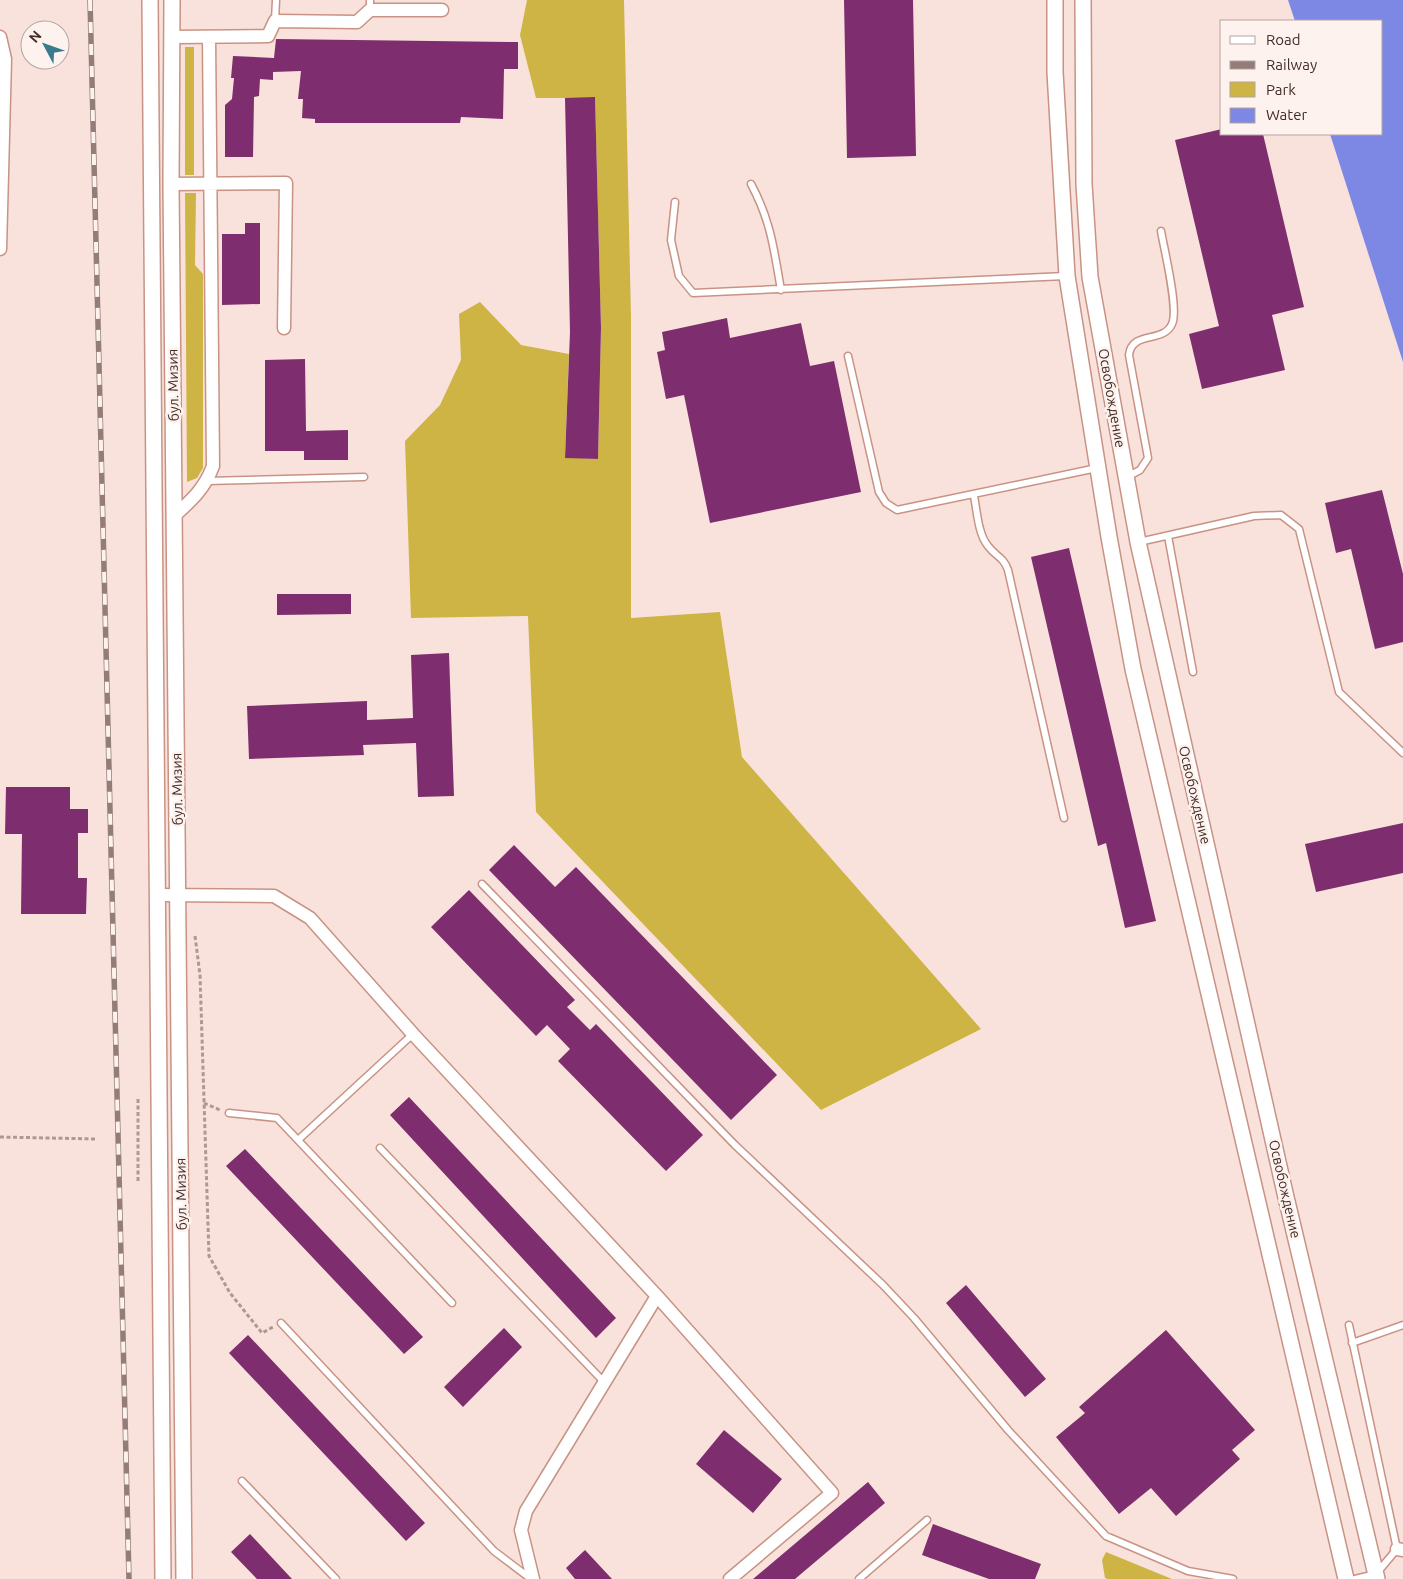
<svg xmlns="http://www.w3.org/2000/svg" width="1403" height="1579" viewBox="0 0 1403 1579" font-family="Ubuntu,sans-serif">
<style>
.green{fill:#cdb445}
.water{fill:#7c88e4}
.building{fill:#7e2e6e}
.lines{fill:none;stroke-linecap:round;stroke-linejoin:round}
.service-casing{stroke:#c89384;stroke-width:9}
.minor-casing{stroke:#c89384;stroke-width:15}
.tertiary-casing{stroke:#c89384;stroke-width:18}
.path{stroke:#ae9891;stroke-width:3;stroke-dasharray:4 2.5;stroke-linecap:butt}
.service{stroke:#fff;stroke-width:6}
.minor{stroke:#fff;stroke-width:12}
.tertiary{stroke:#fff;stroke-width:15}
.rail-casing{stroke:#937d76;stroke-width:5.5}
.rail{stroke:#fef2ef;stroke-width:4;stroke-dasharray:11;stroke-linecap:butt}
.labels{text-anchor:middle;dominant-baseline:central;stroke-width:5;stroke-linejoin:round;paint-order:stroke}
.street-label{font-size:14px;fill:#422d27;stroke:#fef2ef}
</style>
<rect width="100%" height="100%" fill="#f9e2db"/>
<path class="green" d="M527 0H624L631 318V618L720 612 742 757 981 1029 821 1110 536 812 528 616 411 618 405 441 440 405 461 360 459 314 480 302 521 345 569 354 565 457 598 459 601 328 595 98H536L520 35Z
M185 47H194V175H185Z
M185 193H196L195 265 203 274V468L197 478 187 482Z
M1106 1552 1172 1579H1108L1105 1578 1102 1560Z"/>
<path class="water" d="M1288 0H1403V362L1330 134H1382V21H1295Z"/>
<path class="building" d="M844 0H913L916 156 847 158Z
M276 39 518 42V69H504L503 119 461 117 460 123H315V119L302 118 303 99H298L301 71 273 72V80L260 79 259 96 254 97 253 157H225V105L232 99 234 78H231L233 56 274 58Z
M595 97 601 328 598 459 565 458 570 332 565 98Z
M1222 129V134H1263L1304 307 1272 315 1285 370 1202 389 1189 334 1219 326 1175 140Z
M245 223H260V304L222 305V234H245Z
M727 318 730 338 801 323 810 366 834 361 861 492 710 523 684 395 666 399 657 352 665 350 662 332Z
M305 359 306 431 348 430V460H304V451H265V360Z
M1382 490 1403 574V642L1375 649 1351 549 1336 553 1325 503Z
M1069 548 1156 921 1125 928 1106 843 1098 846 1031 557Z
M277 594H351V614L277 615Z
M449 653 454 796 418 797 416 743 363 745 364 755 249 759 247 706 367 701V720L413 718 411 655Z
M6 787H70V809H88V833H78V878H87L86 914H21L22 834H5Z
M1403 823V873L1316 892 1305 844Z
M514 845 555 887 576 867 777 1075 731 1120 489 870Z
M469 890 575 1000 567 1007 590 1030 596 1024 703 1135 666 1171 558 1061 570 1049 547 1025 536 1036 431 927Z
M409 1097 616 1318 596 1338 390 1115Z
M245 1149 423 1337 404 1354 226 1166Z
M966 1285 1046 1379 1025 1397 946 1303Z
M504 1328 522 1347 463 1407 444 1387Z
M1166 1330 1255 1430 1232 1450 1240 1459 1176 1516 1151 1488 1119 1514 1056 1437 1085 1413 1079 1407Z
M248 1335 425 1523 406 1541 229 1353Z
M724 1430 782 1479 753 1513 696 1464Z
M868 1482 885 1503 795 1579H753Z
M933 1524 1041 1564 1035 1579H989L922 1555Z
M250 1534 292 1579H257L231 1552Z
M585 1550 612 1579H575L566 1568Z"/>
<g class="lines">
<g class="service-casing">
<path id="service" d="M370 10V0
M275 21 276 0
M751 184C771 221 774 250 781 290
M675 202 671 240 679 276 693 293 1066 276
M848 356 879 492 886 503 897 510 1097 468
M1127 477 1140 470 1148 458 1129 355C1132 330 1163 344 1172 324 1179 309 1164 249 1161 231
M207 481 364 477
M974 496C977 511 978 534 988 546 996 557 1003 556 1008 570L1064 818
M1168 536 1193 672
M1139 542 1254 516 1281 515 1299 529 1339 692 1403 753
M482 884 735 1145 883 1285 914 1318 1008 1430 1106 1536 1188 1571 1233 1579
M229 1113 277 1118 452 1303
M298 1140 413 1034
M380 1148 604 1382
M281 1323 494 1551 531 1579
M1349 1325 1397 1549 1376 1574 1355 1579
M1352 1343 1403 1325
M242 1481 336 1579
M859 1579 927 1520"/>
</g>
<g class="minor-casing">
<path id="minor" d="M0 37 5 59 0 249
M173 37 268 36 275 21 357 22 370 10H442
M171 184 286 183 284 328
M174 516C192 500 205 488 213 466L209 37
M157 895 274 896 310 918 413 1034 657 1296 832 1493 730 1579
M1397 1549 1403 1550
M533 1579 521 1530 526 1511 657 1296"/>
</g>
<g class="tertiary-casing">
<path id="tertiary" d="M150 0 163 1579
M172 0 171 184 184 1579
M1055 0V72L1067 276 1109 537 1133 669 1346 1579
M1083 0 1084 184 1090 277 1138 542 1285 1193 1377 1579"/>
</g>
<path class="path" d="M195 936 200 975 209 1256 230 1293 262 1333 273 1327
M138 1099V1181
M204 1103 220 1110
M0 1137 97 1139"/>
<use href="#service" class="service"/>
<use href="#minor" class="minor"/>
<use href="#tertiary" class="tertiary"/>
<g class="rail-casing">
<path id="rail" d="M90 0 129 1579"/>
</g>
<use href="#rail" class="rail"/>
</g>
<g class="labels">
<g class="street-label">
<text transform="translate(173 385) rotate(-91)">бул. Мизия</text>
<text transform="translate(1112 398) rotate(80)">Освобождение</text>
<text transform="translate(177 789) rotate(-91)">бул. Мизия</text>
<text transform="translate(1195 795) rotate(77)">Освобождение</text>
<text transform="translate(1285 1189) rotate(77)">Освобождение</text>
<text transform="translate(181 1194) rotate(-91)">бул. Мизия</text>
</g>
</g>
<rect x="1220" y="20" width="162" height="115" fill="#fef2ef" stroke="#b3a39f"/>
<rect x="1230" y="36" width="25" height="8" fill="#ffffff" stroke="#b3a39f"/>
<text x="1266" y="45" font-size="15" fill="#422d27">Road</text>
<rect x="1230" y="61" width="25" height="8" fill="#937d76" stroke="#b3a39f"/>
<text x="1266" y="70" font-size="15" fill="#422d27">Railway</text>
<rect x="1230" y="82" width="25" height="15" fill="#cdb445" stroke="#b3a39f"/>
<text x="1266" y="95" font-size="15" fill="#422d27">Park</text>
<rect x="1230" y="108" width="25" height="15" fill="#7c88e4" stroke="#b3a39f"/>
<text x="1266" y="120" font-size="15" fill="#422d27">Water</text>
<g transform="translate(45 45) rotate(311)"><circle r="24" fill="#fef2ef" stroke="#b3a39f"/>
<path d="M0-4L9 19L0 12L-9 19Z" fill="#387b8c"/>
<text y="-8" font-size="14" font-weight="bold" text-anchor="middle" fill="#422d27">N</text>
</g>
</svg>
